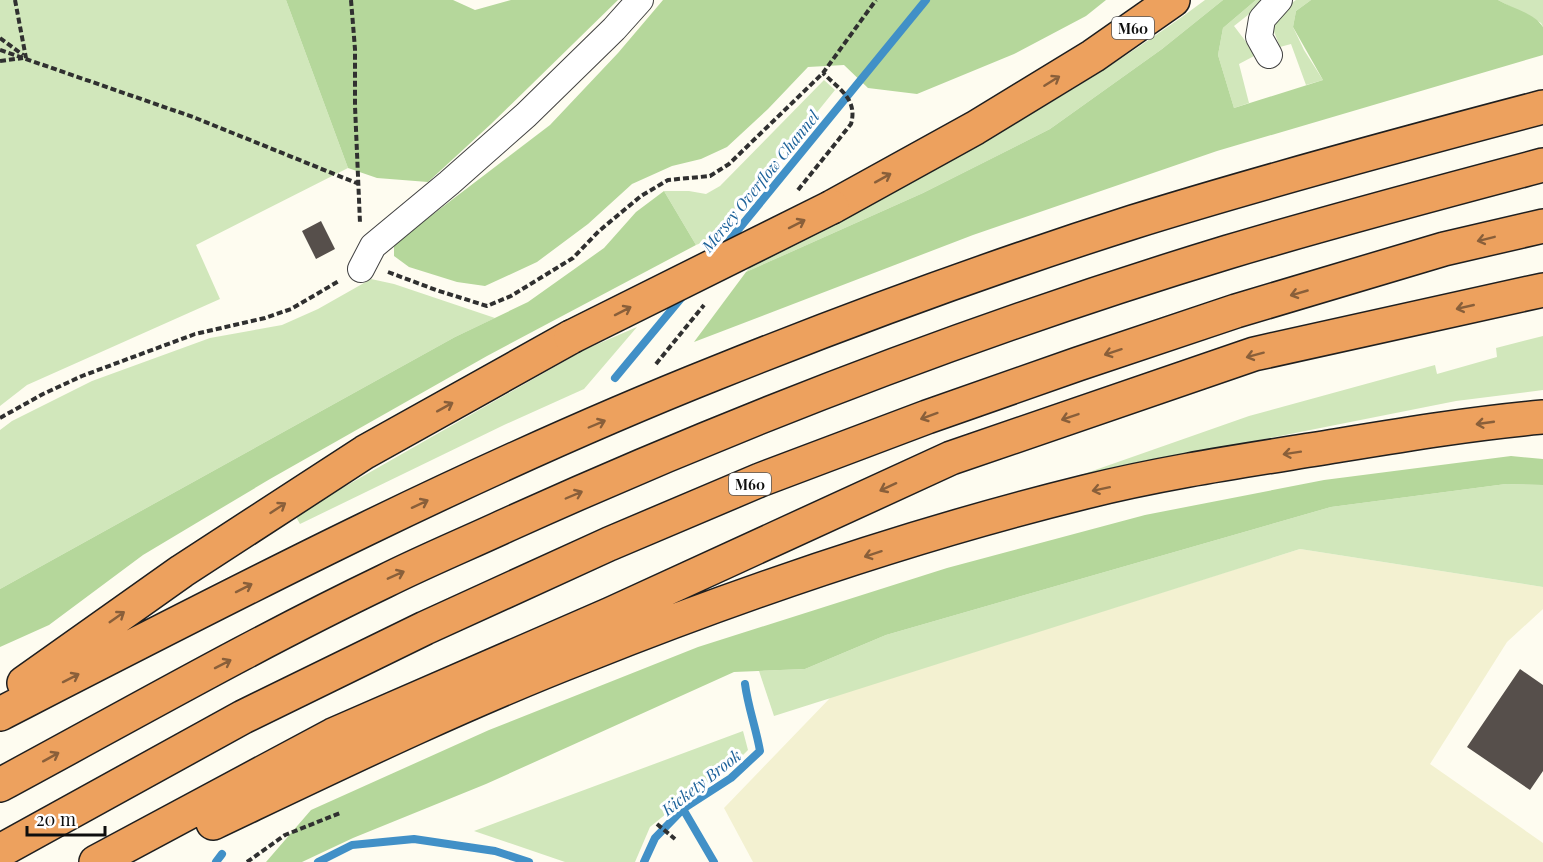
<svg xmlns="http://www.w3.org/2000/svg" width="1543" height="862" viewBox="0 0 1543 862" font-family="'Playfair Display',serif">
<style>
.farmland{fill:#f3f1d1}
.green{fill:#d1e7bb}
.forest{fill:#b5d79b}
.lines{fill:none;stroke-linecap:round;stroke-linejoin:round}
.stream{stroke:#4190c7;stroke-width:8}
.building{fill:#564f4b}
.minor-casing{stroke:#414141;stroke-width:28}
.highway-casing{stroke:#1f1f1f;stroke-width:36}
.path{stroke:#303030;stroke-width:4;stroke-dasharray:6 3;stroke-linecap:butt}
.minor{stroke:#fff;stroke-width:26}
.highway{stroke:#eda15e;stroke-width:33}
.highway-bridge-casing{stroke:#1f1f1f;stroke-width:36;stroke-linecap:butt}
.highway-bridge{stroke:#eda15e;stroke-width:33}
.oneway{stroke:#895f3a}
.labels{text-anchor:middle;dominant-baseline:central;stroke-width:6;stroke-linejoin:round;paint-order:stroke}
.shield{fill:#fff;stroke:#565656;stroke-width:1.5}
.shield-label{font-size:14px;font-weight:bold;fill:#0e0e0e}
.water-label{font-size:16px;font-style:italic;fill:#1d629a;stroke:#fff}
</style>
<rect width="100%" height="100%" fill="#fefcf0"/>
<path class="farmland" d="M1300 549 1543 587V609L1507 642 1430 764 1543 843V862H753L724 808 831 697Z"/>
<path class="green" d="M0 0H286L348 168 196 245 220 299 27 385 0 406Z
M1205 0H1223L1162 49 1050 129 923 193 746 272 754 263C907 185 1068 102 1205 0Z
M1256 0H1267L1234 26 1256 55 1239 64 1249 103 1234 108 1218 55 1223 28Z
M1296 0H1311L1296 11 1293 27 1304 50 1323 80 1306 85 1291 44 1280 47 1271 24 1277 13Z
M1498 0H1543V27L1541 23Z
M824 80 835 90 716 237 696 245 664 191H689L706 194 720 186Z
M371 279 394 284 495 318 455 337 0 589V430L12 421 92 381 210 338 282 325 318 309Z
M637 327 584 389 504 425 300 524 295 515 584 350Z
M1543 336V390L1456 401 1078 476 1249 416 1435 365 1437 374 1497 357 1496 348Z
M1506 484 1543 485V587L1300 549 774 716 759 671 805 669 886 635 1331 507Z
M743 731 748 750 726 772 689 795 650 827 635 862H565L474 831Z"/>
<path class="forest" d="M286 0H453L475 10 511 0H618L491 124 428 182 377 178 348 168Z
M663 0H1106L1086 16 1014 54 917 94 868 88 844 65 808 67 768 109 727 147 701 159 672 166 632 184 588 224 537 262 485 286 457 282 409 267 394 256V244L550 125 618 53Z
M1223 0H1256L1223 28 1218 55 1234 108 1323 80 1293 27 1296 11 1311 0H1498C1513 9 1533 12 1543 27V55L1217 151 973 235 694 342 746 272 923 193 1050 129 1162 49Z
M664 191 696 245 487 356 270 479 143 555 49 625 0 647V589L455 337 528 302 604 248 636 212Z
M1511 456 1543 459V485L1506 484 1331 507 886 635 805 669 734 672 486 784 353 838 302 862H266L311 810 489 730 698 647 947 568 1145 515 1324 480Z"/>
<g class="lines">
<path class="stream" d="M724 247 926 0
M615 378 683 296
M683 809 714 862
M216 862 222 854
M318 862 352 845 414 839 495 851 529 862
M644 862 655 838 683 809 731 778 760 751C756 728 748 707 745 684"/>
</g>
<path class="building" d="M321 221 335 249 316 259 302 231Z
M1520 669 1543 685V771L1530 790 1467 747Z"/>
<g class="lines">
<g class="minor-casing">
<path id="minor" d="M1269 55 1259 37 1262 19 1279 0
M361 269 373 246 449 183 526 115 614 29 640 0"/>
</g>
<g class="highway-casing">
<path id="highway" d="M832 207 975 128 1093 56 1173 0
M24 683 182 571 365 452 571 337
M0 714C235 593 470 471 716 373 853 318 992 267 1133 222 1268 180 1406 143 1543 107
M0 785C128 716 254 644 385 581 425 561 466 544 507 525 741 419 982 327 1228 252 1332 221 1437 193 1543 165
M213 823C335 765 458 705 584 656 747 591 915 534 1085 492 1169 471 1256 459 1341 445 1408 434 1475 423 1543 417
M0 851 243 717 425 628 609 544 760 480 927 417 1078 364 1236 311 1444 249 1543 226
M96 862 333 735 611 614 951 458 1254 354 1543 290"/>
</g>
<path class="path" d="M15 0 26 58
M351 0 355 49V106L360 223
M0 38 23 55
M0 50 193 117 359 184
M0 61 23 58
M798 190 851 124C858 99 839 89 823 73
M388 272 436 290 487 306 511 296 573 258 599 231 641 196 668 180 710 176 729 164 823 73 876 0
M656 364 704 305
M0 418 43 394 82 376 195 334 265 318 291 309 339 281
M657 824 675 839
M247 862 285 835 340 813"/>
<use href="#minor" class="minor"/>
<use href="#highway" class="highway"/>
<g class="highway-bridge-casing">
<path id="highway-bridge" d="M571 337 832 207"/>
</g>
<use href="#highway-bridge" class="highway-bridge"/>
</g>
<defs><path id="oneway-shaft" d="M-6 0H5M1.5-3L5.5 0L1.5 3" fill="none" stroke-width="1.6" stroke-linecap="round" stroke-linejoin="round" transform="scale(1.5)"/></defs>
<g class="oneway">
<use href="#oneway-shaft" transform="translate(1052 81) rotate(-32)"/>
<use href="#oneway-shaft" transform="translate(883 178) rotate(-29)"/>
<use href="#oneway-shaft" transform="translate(797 224) rotate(-27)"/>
<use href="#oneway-shaft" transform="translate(1486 239) rotate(166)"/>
<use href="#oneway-shaft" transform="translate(1299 293) rotate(164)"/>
<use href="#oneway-shaft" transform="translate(1465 307) rotate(167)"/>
<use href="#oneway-shaft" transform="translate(623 311) rotate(-27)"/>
<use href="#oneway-shaft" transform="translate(1113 352) rotate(162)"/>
<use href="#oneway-shaft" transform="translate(1255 355) rotate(165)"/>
<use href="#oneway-shaft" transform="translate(445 407) rotate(-29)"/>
<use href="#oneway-shaft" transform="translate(929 416) rotate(160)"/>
<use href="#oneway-shaft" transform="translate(1070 417) rotate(161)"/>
<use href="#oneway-shaft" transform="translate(1485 423) rotate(172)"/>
<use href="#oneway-shaft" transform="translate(597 424) rotate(-23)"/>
<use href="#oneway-shaft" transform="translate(1292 453) rotate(171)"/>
<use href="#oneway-shaft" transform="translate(888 487) rotate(155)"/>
<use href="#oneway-shaft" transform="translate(1101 489) rotate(168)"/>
<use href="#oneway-shaft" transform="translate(574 495) rotate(-23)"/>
<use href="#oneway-shaft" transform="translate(420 504) rotate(-25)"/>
<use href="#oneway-shaft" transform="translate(278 508) rotate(-33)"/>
<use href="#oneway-shaft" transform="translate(873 554) rotate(162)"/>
<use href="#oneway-shaft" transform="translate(396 575) rotate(-24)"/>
<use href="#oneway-shaft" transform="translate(244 588) rotate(-27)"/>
<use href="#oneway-shaft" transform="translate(117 617) rotate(-35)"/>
<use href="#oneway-shaft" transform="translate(223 664) rotate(-27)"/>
<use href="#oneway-shaft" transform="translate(71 678) rotate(-27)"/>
<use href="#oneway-shaft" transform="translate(51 757) rotate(-29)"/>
</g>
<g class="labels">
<g class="shield">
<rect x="1112" y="17" width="42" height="22" rx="4.5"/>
<rect x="729" y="473" width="42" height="22" rx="4.5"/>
</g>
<g class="shield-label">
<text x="1133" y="28">M60</text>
<text x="750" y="484">M60</text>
</g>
<g class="water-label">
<text transform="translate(760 181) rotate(-51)">Mersey Overflow Channel</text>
<text transform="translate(701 782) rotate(-38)">Kickety Brook</text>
</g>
</g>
<path d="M27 826v9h78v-9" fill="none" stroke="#0e0e0e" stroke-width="3"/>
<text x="36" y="826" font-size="18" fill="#0e0e0e" stroke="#ffffff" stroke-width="4.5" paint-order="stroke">20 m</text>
</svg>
